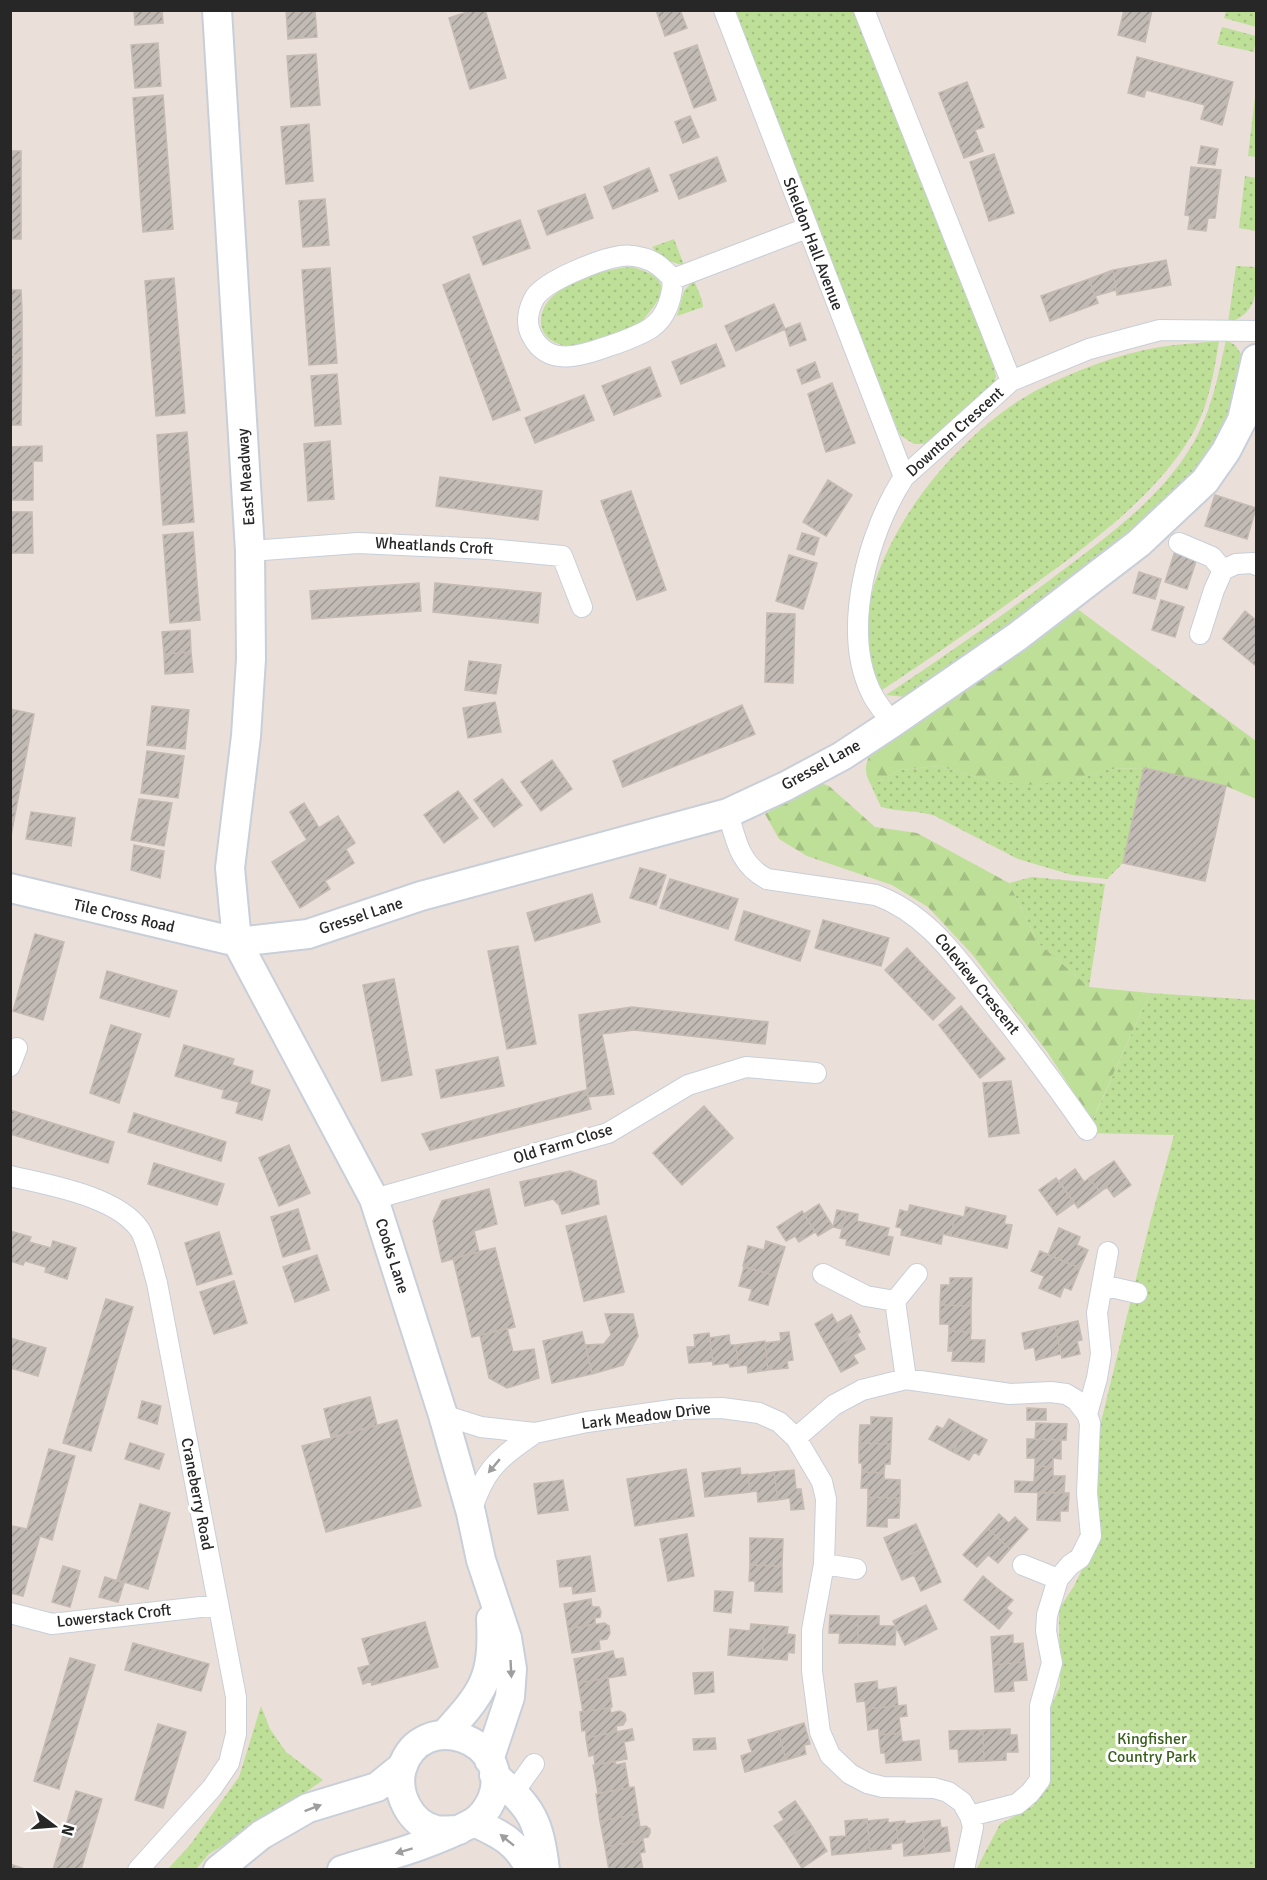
<svg xmlns="http://www.w3.org/2000/svg" width="1267" height="1880" viewBox="0 0 1267 1880" font-family="Signika,sans-serif">
<style>
.green{fill:url(#green-dots)}
.forest{fill:url(#forest-firs)}
.building{fill:url(#building-hatch);stroke:#c5bbb3;stroke-width:1.5}
.lines{fill:none;stroke-linecap:round;stroke-linejoin:round}
.street-casing{stroke:#c8cfd9;stroke-width:22}
.secondary-casing{stroke:#c8cfd9;stroke-width:32}
.street{stroke:#fff;stroke-width:20}
.secondary{stroke:#fff;stroke-width:28}
.oneway{fill:#9e9e9e}
.labels{text-anchor:middle;dominant-baseline:central;stroke-width:6;stroke-linejoin:round;paint-order:stroke}
.street-label{font-size:16px;fill:#272727;stroke:#fff}
.park-label{font-size:16px;fill:#38601c;stroke:#fff}
</style>
<defs>
<pattern id="green-dots" width="8" height="8" patternUnits="userSpaceOnUse" patternTransform="scale(1.5)"><rect width="8" height="8" fill="#bedf97"/><path d="M2 2h.1M6 6h.1" fill="none" stroke="#a3bf82" stroke-width="1.8" stroke-linecap="round"/></pattern>
<pattern id="forest-firs" width="22" height="20" patternUnits="userSpaceOnUse" patternTransform="scale(1.5)"><rect width="22" height="20" fill="#bedf97"/><path d="M5 1l3.5 6h-7zM16 11l3.5 6h-7z" fill="#a3bf82"/></pattern>
<pattern id="building-hatch" width="6" height="6" patternUnits="userSpaceOnUse" patternTransform="scale(1.5)"><rect width="6" height="6" fill="#c2bbb5"/><path d="M-1 1l2-2M0 6l6-6M5 7l2-2" fill="none" stroke="#9e9893"/></pattern>
</defs>
<rect width="100%" height="100%" fill="#eadfd9"/>
<path class="green" d="M735 11H858L989 350 996 376 994 385 926 444H914L900 435 845 299Z
M1226 11H1256V27L1224 18Z
M1222 27 1256 36 1254 52 1217 44Z
M1256 88V157L1248 156Z
M1245 176 1256 178V231L1239 228Z
M674 239 684 265C671 263 661 258 652 247Z
M1236 266 1256 267C1257 294 1257 313 1228 323Z
M632 267C659 275 672 284 651 310 646 316 641 323 635 327 626 334 595 340 583 344 562 351 535 339 542 313 550 284 606 268 632 267Z
M694 280 702 300 703 307 677 316 684 291Z
M1226 340 1235 345 1243 357 1235 397 1217 440 1190 479 1124 536 1040 603 906 697 886 695C942 658 997 620 1051 579 1103 540 1170 493 1199 432 1213 403 1219 372 1226 340Z
M1219 341C1214 372 1209 405 1193 433 1154 499 1089 544 1028 589 980 624 931 658 882 690 871 669 864 644 867 620 876 532 962 429 1039 389 1076 370 1119 354 1160 347 1179 344 1199 343 1219 341Z
M939 766 987 780H1076L1109 769 1144 768 1123 863 1107 879 1072 875 1018 859 935 816C917 810 899 812 881 807L871 785 900 770Z
M1032 877 1105 884 1089 987 1038 943 1009 883Z
M1150 993 1256 1000V1869L976 1870 1000 1824 1033 1806 1047 1781 1048 1713 1060 1686 1059 1609 1074 1586 1096 1541 1097 1464 1101 1422 1149 1226 1174 1135 1087 1133Z
M261 1706 270 1729 286 1752 323 1780 292 1802 209 1854 196 1869 167 1870 190 1845 239 1777Z"/>
<path class="forest" d="M1076 608 1256 741V799L1226 786 1144 768 1110 769 1076 780 1027 785 987 780 939 766 900 770 871 785C863 771 865 763 873 749Z
M820 783 829 786 875 827 917 833 1009 883 1038 943 1089 987 1150 993 1092 1121 1048 1053 1016 1011 972 954 928 907 892 885 807 856 779 839 765 814Z"/>
<path class="building" d="M134 10H162L163 23 135 25Z
M286 10H315L317 37 288 39Z
M473 10H485L506 78 470 89 449 18Z
M656 10H680L687 28 665 36Z
M1124 10H1152L1145 42 1118 35Z
M158 43 161 86 135 88 131 45Z
M697 45 716 100 694 108 674 53Z
M316 54 320 105 291 107 287 56Z
M1137 57 1233 82 1222 125 1201 119 1205 105 1146 90 1144 97 1128 93Z
M967 82 984 127 975 130 983 151 964 158 939 93Z
M163 95 173 229 143 232 133 98Z
M690 116 699 137 683 143 675 122Z
M309 124 313 181 286 184 281 127Z
M1201 146 1218 149 1215 165 1198 163Z
M10 151H21V239H10Z
M994 154 1014 213 989 221 970 162Z
M717 157 726 181 679 199 670 175Z
M1191 167 1221 170 1215 218H1208L1206 231 1188 229 1190 216 1185 215Z
M649 168 658 191 613 209 604 187Z
M585 194 593 218 547 235 538 211Z
M325 199 329 245 303 247 299 201Z
M520 220 530 248 483 265 473 237Z
M1166 260 1171 285 1117 295 1113 270Z
M330 268 337 363 309 365 302 270Z
M1113 270 1116 290 1095 296 1089 279Z
M469 274 520 410 493 420 443 285Z
M174 278 185 413 156 416 145 281Z
M1089 279 1098 303 1050 321 1041 296Z
M10 290H21L22 311H10Z
M774 304 785 329 736 351 725 326Z
M10 311H22V330H10Z
M800 323 806 340 790 346 785 329Z
M10 330H22V356L10 355Z
M716 344 725 366 681 384 672 362Z
M10 355 22 356 21 425H10Z
M815 362 820 377 802 384 797 370Z
M650 367 661 396 614 415 602 386Z
M337 374 341 424 315 426 311 376Z
M832 383 855 443 826 452 808 394Z
M584 395 594 420 535 443 525 418Z
M187 432 194 522 163 525 157 435Z
M330 441 334 499 308 501 304 444Z
M42 446V461H33V500H10V447Z
M440 477 542 491 538 520 436 506Z
M828 480 852 495 826 536 803 522Z
M631 491 666 590 637 600 601 501Z
M1215 495 1256 508 1247 539 1205 526Z
M10 512H32L33 553H10Z
M193 532 200 620 170 623 163 535Z
M802 533 819 538 814 555 797 549Z
M1175 551 1197 558 1187 589 1165 582Z
M789 555 817 563 803 609 776 601Z
M1139 572 1161 579 1155 599 1133 593Z
M419 583 421 611 312 619 310 591Z
M435 583 541 593 538 623 433 612Z
M1161 600 1184 607 1175 637 1152 630Z
M1245 611 1256 620V666L1223 639Z
M767 613 795 614 793 683 765 682Z
M190 630 191 652 164 654 162 632Z
M191 652 193 672 165 674 164 654Z
M469 661 501 665 496 694 465 690Z
M495 702 501 732 468 738 463 708Z
M742 705 755 734 623 787 613 761Z
M152 706 189 710 185 749 147 745Z
M10 709 34 714 10 841Z
M147 751 184 756 178 798 141 793Z
M552 760 572 789 541 811 521 782Z
M1144 768 1226 786 1205 881 1123 863Z
M502 779 522 805 494 827 474 800Z
M458 791 478 818 444 843 424 815Z
M139 799 172 803 164 846 131 840Z
M304 803 319 828 338 816 355 843 346 849 354 863 325 881 330 889 300 908 272 862 307 840 290 812Z
M31 812 75 818 71 846 26 839Z
M134 845 164 851 160 878 131 870Z
M640 868 666 875 656 905 630 898Z
M670 879 738 899 728 929 660 908Z
M592 894 600 922 535 941 527 913Z
M744 911 810 931 800 961 735 940Z
M823 920 889 938 881 966 815 948Z
M35 934 64 942 43 1020 13 1011Z
M518 946 536 1044 507 1049 488 951Z
M907 948 955 998 933 1020 885 970Z
M107 971 177 991 169 1017 100 998Z
M394 979 412 1075 382 1081 363 985Z
M961 1006 1005 1059 980 1078 939 1025Z
M632 1007 768 1022 765 1044 634 1030 602 1034 614 1094 588 1097 579 1015Z
M111 1025 141 1034 119 1103 90 1093Z
M184 1045 234 1059 232 1065 253 1071 250 1084 270 1090 262 1120 236 1113 239 1102 222 1098 224 1090 175 1076Z
M498 1057 504 1086 441 1098 436 1070Z
M1011 1081 1019 1133 989 1137 983 1083Z
M586 1090 591 1109 430 1150 422 1134Z
M704 1106 733 1138 682 1185 653 1153Z
M10 1110 114 1142 108 1163 10 1134Z
M134 1113 226 1142 221 1161 128 1132Z
M289 1145 310 1193 279 1206 259 1158Z
M1114 1161 1131 1185 1114 1197 1107 1187 1100 1192 1089 1178Z
M154 1163 224 1184 217 1205 148 1184Z
M1075 1169 1084 1182 1089 1178 1100 1192 1078 1208 1059 1181Z
M570 1171 596 1181 599 1204 562 1214 559 1205 553 1199 525 1206 520 1182Z
M1056 1178 1074 1203 1057 1215 1039 1190Z
M489 1189 497 1224 474 1231 479 1252 442 1262 433 1221 442 1201Z
M819 1204 833 1227 818 1236 804 1214Z
M910 1205 955 1215 951 1236 943 1234 941 1244 901 1235 902 1228 896 1227 900 1210 908 1212Z
M966 1207 1006 1216 1004 1224 1012 1225 1007 1248 951 1236 955 1215 964 1217Z
M298 1209 310 1249 283 1257 271 1217Z
M837 1210 846 1212 842 1229 833 1227Z
M802 1211 815 1232 799 1242 795 1236 786 1241 777 1227Z
M846 1212 858 1214 857 1221 889 1228 887 1236 893 1237 889 1255 846 1245 847 1239 840 1238Z
M606 1216 624 1292 584 1301 566 1226Z
M1059 1228 1080 1237 1077 1245 1088 1250 1080 1268 1048 1255Z
M10 1231 31 1237 29 1242 51 1248 53 1241 76 1248 67 1279 45 1272 46 1267 25 1261 23 1265 10 1261Z
M219 1232 232 1274 197 1285 185 1243Z
M766 1241 785 1247 776 1276 743 1266 748 1246 764 1250Z
M495 1248 515 1327 472 1337 453 1258Z
M1040 1251 1080 1268 1071 1290 1064 1287 1060 1297 1039 1288 1044 1276 1031 1271Z
M317 1255 329 1290 295 1302 283 1267Z
M744 1267 776 1276 768 1305 749 1300 752 1289 739 1286Z
M950 1278H972L971 1306 940 1305 941 1285H950Z
M234 1281 247 1323 214 1334 200 1292Z
M106 1299 133 1307 91 1451 63 1443Z
M940 1305 971 1306V1332L949 1331V1324H940Z
M605 1314H633L638 1336 623 1365 592 1374 586 1345 604 1344 611 1335Z
M832 1314 837 1323 851 1315 860 1332 829 1350 815 1324Z
M1078 1321 1082 1340 1077 1341 1080 1354 1062 1358 1055 1326Z
M1055 1326 1061 1354 1036 1360 1034 1347 1025 1349 1022 1333Z
M507 1328 513 1352 534 1349 539 1378 507 1388 489 1378 480 1335Z
M949 1331 971 1332 970 1340H985L984 1362 952 1361 953 1351H948Z
M582 1332 592 1374 552 1383 543 1341Z
M789 1332 793 1360 787 1361 788 1368 768 1370 765 1343 781 1341 780 1333Z
M709 1333 713 1361 689 1363 687 1347H695L694 1335Z
M857 1334 865 1349 853 1355 858 1363 841 1372 829 1350Z
M729 1335 730 1345H736L738 1366 730 1367 729 1363 713 1365 710 1338Z
M10 1338 46 1348 38 1376 10 1368Z
M765 1341 768 1370 748 1373 747 1365 738 1366 736 1345Z
M370 1397 377 1425 331 1437 324 1409Z
M142 1401 161 1406 157 1424 138 1418Z
M1027 1408 1046 1409V1420H1027Z
M871 1417 892 1418 891 1444 859 1443 860 1425H871Z
M949 1419 965 1428 953 1452 929 1439 937 1426 943 1429Z
M397 1420 421 1506 326 1532 302 1446Z
M1036 1423 1067 1424 1066 1440 1035 1439Z
M965 1428 987 1440 979 1455 974 1452 969 1460 953 1452Z
M1027 1439 1061 1440V1459L1053 1458V1467L1035 1466V1458H1027Z
M130 1443 164 1454 159 1469 125 1459Z
M859 1443 891 1444 890 1464H885L884 1473 862 1472V1463H859Z
M49 1449 75 1456 52 1540 40 1536 23 1596 10 1593V1535L13 1526 27 1529Z
M1035 1466 1053 1467V1476H1065L1064 1493 1015 1492V1481L1034 1482Z
M740 1468 741 1475 748 1474 750 1492 705 1497 702 1473Z
M686 1469 694 1516 635 1526 627 1479Z
M794 1470 796 1489H801L804 1509 791 1510 790 1498 778 1500 774 1472Z
M774 1472 778 1500 758 1502 757 1491 750 1492 748 1475Z
M862 1472 884 1473V1479L900 1480V1498L868 1497V1488H861Z
M563 1480 568 1510 538 1514 534 1484Z
M1038 1493H1069L1068 1511H1060V1521L1037 1520Z
M868 1497 900 1498 899 1518H887V1527L867 1526Z
M140 1504 170 1513 148 1589 117 1580Z
M999 1514 1009 1523 1015 1517 1028 1529 1010 1549 987 1528Z
M916 1524 926 1547 894 1562 884 1538Z
M987 1528 1010 1549 998 1563 988 1555 977 1567 963 1555Z
M687 1534 694 1576 668 1581 660 1539Z
M750 1538 783 1539 782 1566 750 1565Z
M926 1547 941 1582 921 1591 914 1575 902 1580 894 1562Z
M590 1556 595 1591 573 1594 572 1586 560 1587 557 1561Z
M750 1565 782 1566V1592L755 1591V1581H749Z
M63 1566 80 1571 70 1607 52 1602Z
M983 1576 997 1588 978 1612 964 1600Z
M105 1577 124 1583 118 1602 99 1597Z
M997 1588 1013 1600 1006 1608 1012 1613 999 1629 978 1612Z
M715 1591 733 1592 731 1613 714 1611Z
M591 1599 592 1607H599L601 1612 600 1617 595 1618V1624L568 1629 564 1604Z
M926 1605 937 1629 905 1645 893 1621Z
M830 1615 858 1616V1643H839L840 1633H829Z
M858 1616H879V1626H896L895 1645 858 1643Z
M425 1622 438 1667 372 1685 371 1681 363 1684 358 1668 370 1665 362 1639Z
M604 1623 609 1626 610 1633 607 1639 599 1640 600 1649 572 1653 568 1629Z
M751 1624 765 1625 762 1658 728 1655 730 1629 750 1631Z
M765 1625 788 1627 787 1634 795 1635 794 1653 788 1652 787 1660 762 1658Z
M1013 1635V1644L1023 1643 1025 1662 993 1665 991 1637Z
M133 1643 209 1664 201 1691 125 1670Z
M613 1651 615 1659 623 1658 626 1675 578 1683 574 1659Z
M70 1658 95 1665 59 1789 34 1781Z
M1025 1662 1027 1680 1013 1681 1014 1691 995 1692 993 1665Z
M713 1672 714 1692 695 1694 693 1673Z
M608 1678 612 1707 583 1712 578 1683Z
M877 1681 878 1690 896 1687 898 1706 866 1709 865 1701 857 1702 855 1684Z
M906 1705 907 1716 899 1717 901 1733 879 1735V1728L868 1730 866 1709Z
M610 1708 611 1713 620 1711 625 1714 626 1720 623 1725 616 1726 617 1732 586 1738V1730L582 1731 580 1712Z
M804 1723 810 1744 804 1745 806 1754 786 1760 778 1731Z
M158 1724 186 1732 163 1808 135 1800Z
M632 1729 634 1740 624 1742 627 1759 595 1765 594 1755 589 1756 586 1738Z
M1010 1729V1735H1017L1018 1752H1006V1760L984 1761 983 1730Z
M983 1730 984 1761 959 1762 958 1749H950L949 1731Z
M778 1731 786 1760 745 1772 741 1756 752 1752 748 1740Z
M901 1733 902 1742 919 1740 921 1760 886 1763 885 1753H881L879 1735Z
M715 1738 716 1749 694 1750 693 1739Z
M615 1761 616 1765 625 1763 629 1788 598 1793 593 1765Z
M634 1787 638 1814 600 1821 596 1794Z
M76 1791 102 1799 81 1870H53Z
M795 1801 810 1823 784 1840 774 1826 784 1820 779 1812Z
M638 1814 640 1827 646 1826 650 1829V1833L648 1837 643 1838V1840L605 1847 600 1821Z
M867 1819 870 1851 832 1855 830 1837 846 1836 845 1821Z
M888 1819V1823L896 1822 898 1843 891 1844V1849L870 1851 867 1821Z
M940 1820 941 1828 947 1827 950 1851 925 1854 922 1822Z
M905 1821V1824L922 1822 925 1854 904 1856 903 1842 898 1843 896 1822Z
M810 1823 827 1851 802 1868 784 1840Z
M643 1840 645 1852 640 1853 643 1870H609L605 1847Z
M10 1864 25 1869V1870H10Z"/>
<g class="lines">
<g class="street-casing">
<path id="street" d="M724 10 904 477
M864 10 1011 381
M673 279C664 270 656 261 643 258 636 256 628 255 621 256 600 259 547 280 535 297 528 309 525 324 532 336 548 367 580 356 606 347 619 343 632 338 644 332 665 322 672 301 673 279L807 228
M1179 543 1212 557 1223 570
M250 551 358 543 488 549 562 556 582 607
M1200 634 1214 590 1223 570 1236 564 1253 563 1256 565
M892 723C885 713 876 703 871 692 841 630 868 532 904 477L1011 381 1089 349 1160 330 1256 331
M728 813C736 841 740 865 767 879L876 895C927 914 955 956 987 996 1022 1040 1055 1084 1087 1130
M10 1066 17 1048
M10 1176C48 1185 117 1196 140 1230 147 1241 153 1270 157 1283L236 1697V1734L229 1763 212 1788 138 1870
M374 1199 608 1133 688 1085 746 1067 816 1073
M823 1274 866 1296 895 1301 906 1379
M1102 1285 1137 1293
M895 1301 917 1274
M1087 1414 1097 1378 1101 1354 1097 1313 1108 1252
M443 1415 481 1427 535 1433 587 1422 679 1409 722 1408 759 1413 779 1422 796 1438 822 1482 826 1499 824 1564 812 1630V1671L820 1732 830 1755 850 1774 867 1783 883 1787 934 1788 948 1792 962 1802 970 1816 973 1827 964 1870
M796 1438 834 1405 862 1390 906 1379 1010 1394 1051 1392 1066 1394 1076 1400 1087 1414 1090 1423 1087 1493 1091 1536 1080 1558 1070 1565 1058 1579 1047 1615 1046 1631 1052 1663 1040 1706V1780L1030 1793 1017 1804 970 1816
M471 1512C485 1468 498 1459 535 1433
M824 1564 856 1569
M1023 1565 1058 1579
M10 1613 52 1624 218 1605
M514 1792 534 1764"/>
</g>
<g class="secondary-casing">
<path id="secondary" d="M217 10 250 551 251 659 246 736 230 868 237 942 374 1199 443 1415 471 1513 481 1560 507 1638 512 1669 510 1697 489 1760
M10 888 237 942 308 934 421 896 728 813 786 786 842 756 892 723 1018 636 1139 543 1205 481 1226 451 1242 420 1256 359
M445 1734C483 1692 494 1679 491 1619
M494 1775C532 1808 539 1820 545 1870
M474 1822C500 1834 518 1842 530 1870
M218 1870 261 1835 308 1808 377 1787 403 1766
M342 1870C387 1856 431 1845 472 1823 481 1818 488 1808 492 1799 515 1740 422 1706 402 1768 395 1793 410 1824 436 1830 443 1831 452 1830 459 1830"/>
</g>
<use href="#street" class="street"/>
<use href="#secondary" class="secondary"/>
</g>
<defs><path id="oneway-solid" d="M-6-.8H1V-3.2L6.5 0L1 3.2V.8H-6Z" transform="scale(1.5)"/></defs>
<g class="oneway">
<use href="#oneway-solid" transform="translate(494 1466) rotate(130)"/>
<use href="#oneway-solid" transform="translate(511 1669) rotate(87)"/>
<use href="#oneway-solid" transform="translate(313 1808) rotate(-21)"/>
<use href="#oneway-solid" transform="translate(507 1840) rotate(-141)"/>
<use href="#oneway-solid" transform="translate(404 1851) rotate(163)"/>
</g>
<g class="labels">
<g class="street-label">
<text transform="translate(813 244) rotate(69)">Sheldon Hall Avenue</text>
<text transform="translate(955 432) rotate(-42)">Downton Crescent</text>
<text transform="translate(246 477) rotate(-94)">East Meadway</text>
<text transform="translate(434 546) rotate(3)">Wheatlands Croft</text>
<text transform="translate(821 765) rotate(-29)">Gressel Lane</text>
<text transform="translate(124 916) rotate(13)">Tile Cross Road</text>
<text transform="translate(361 916) rotate(-18)">Gressel Lane</text>
<text transform="translate(977 984) rotate(51)">Coleview Crescent</text>
<text transform="translate(563 1144) rotate(-17)">Old Farm Close</text>
<text transform="translate(392 1256) rotate(72)">Cooks Lane</text>
<text transform="translate(646 1416) rotate(-7)">Lark Meadow Drive</text>
<text transform="translate(197 1494) rotate(79)">Craneberry Road</text>
<text transform="translate(114 1616) rotate(-6)">Lowerstack Croft</text>
</g>
<g class="park-label">
<text x="1152" y="1739">Kingfisher<tspan x="1152" dy="18">Country Park</tspan></text>
</g>
</g>
<rect width="1267" height="1880" fill="none" stroke="#272727" stroke-width="24"/>
<g transform="translate(54 1826) rotate(106)" stroke="#ffffff" stroke-width="4.5" paint-order="stroke">
<path d="M0-4.5L10 22L0 15L-10 22Z" fill="#272727"/>
<text y="-9" font-size="16" font-weight="bold" text-anchor="middle" fill="#272727">N</text>
</g>
</svg>
